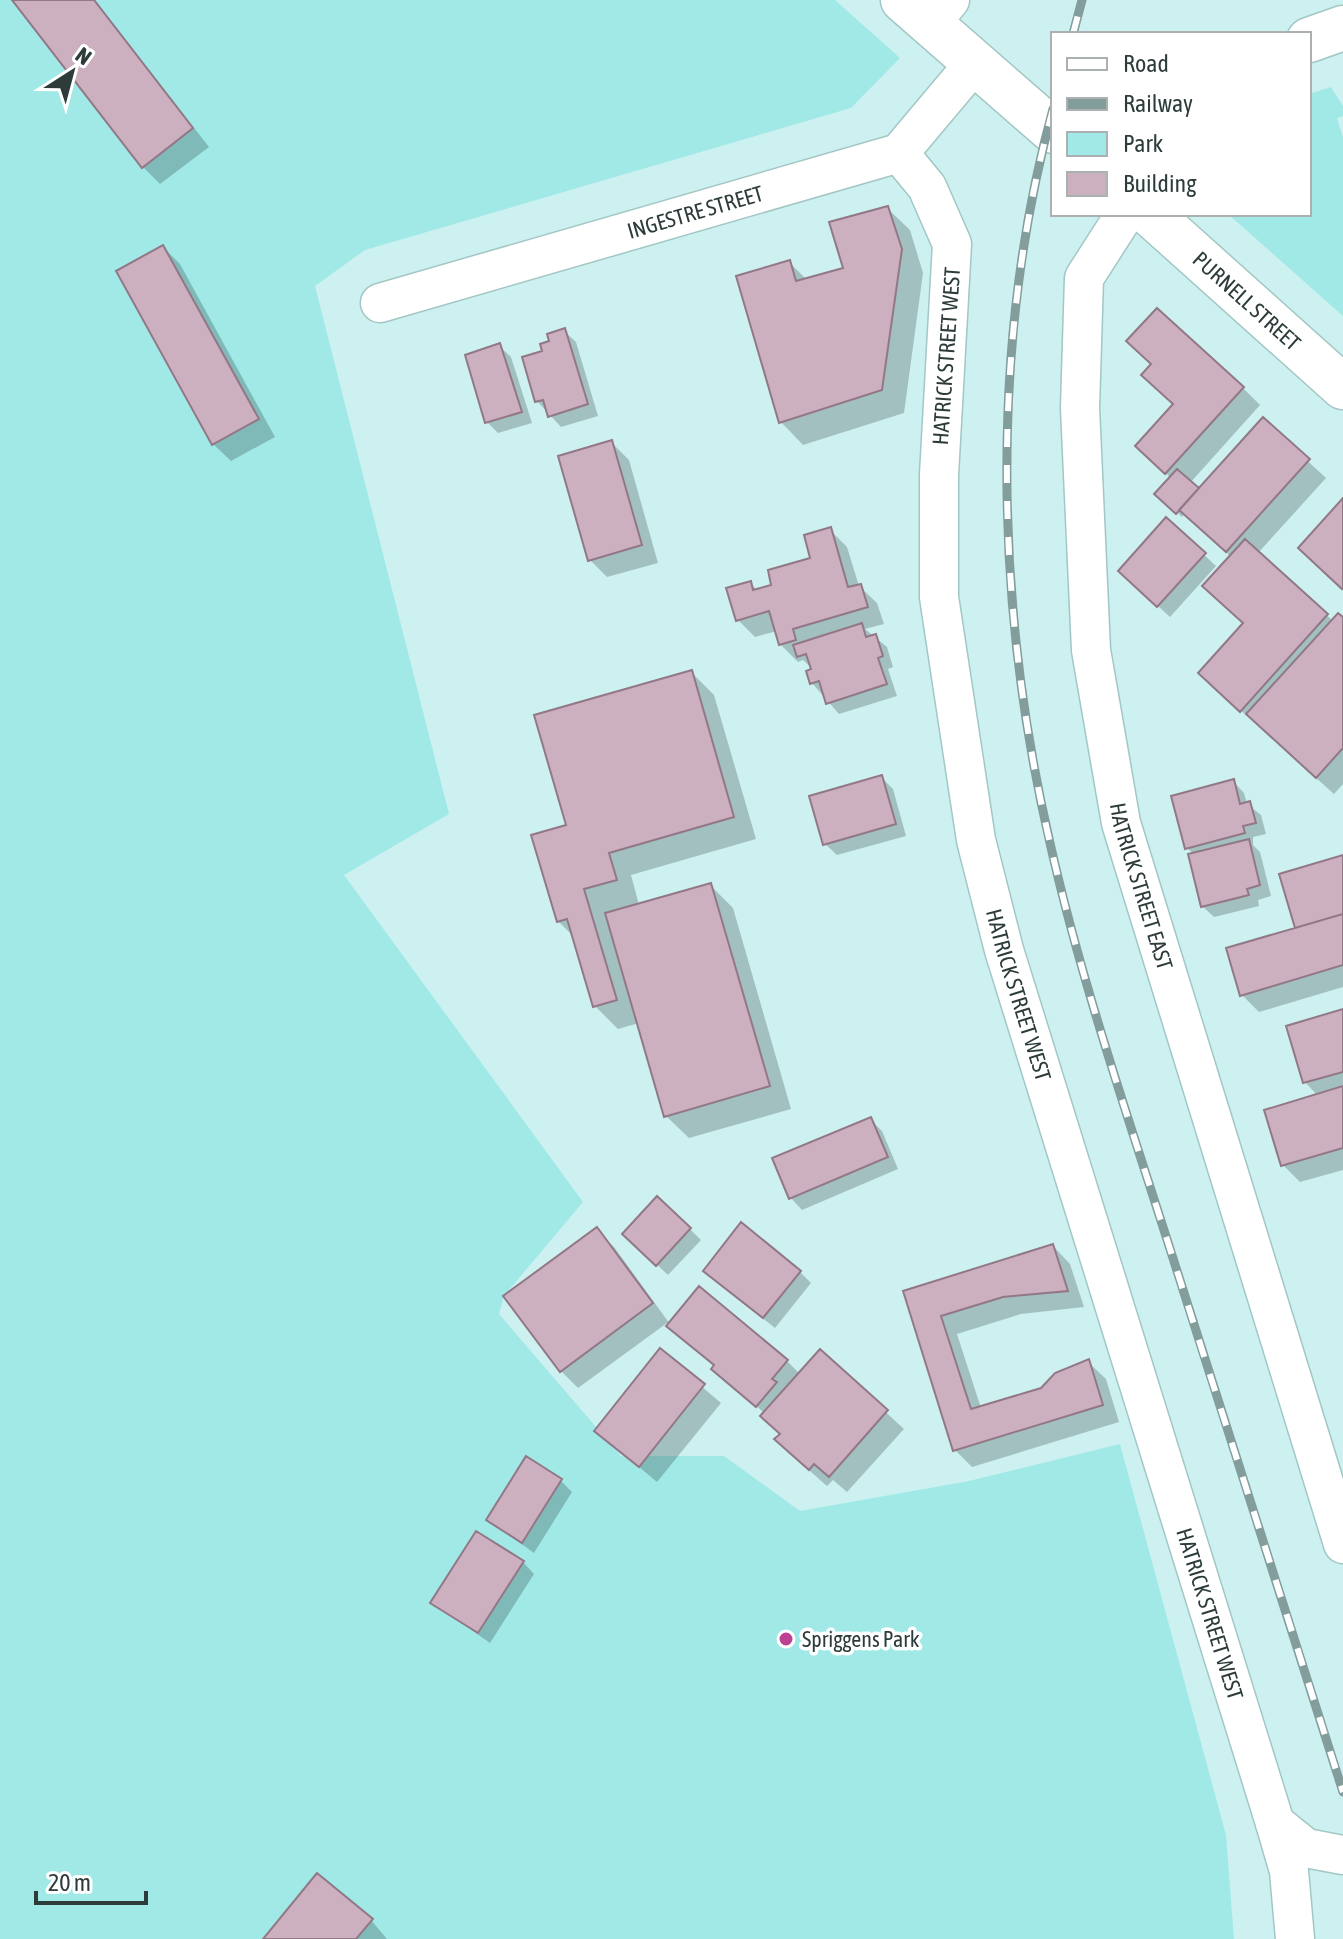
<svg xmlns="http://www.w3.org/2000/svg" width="1343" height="1939" viewBox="0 0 1343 1939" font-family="'Asap Condensed',sans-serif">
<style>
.green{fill:#a1e9e7}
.shadow{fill:#0003}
.building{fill:#ccb0bf;stroke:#927886;stroke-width:2}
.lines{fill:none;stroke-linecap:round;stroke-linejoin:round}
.street-casing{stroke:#a2c7c5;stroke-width:41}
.secondary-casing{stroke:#a2c7c5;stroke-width:47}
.street{stroke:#fff;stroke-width:38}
.secondary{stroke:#fff;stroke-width:44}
.rail-casing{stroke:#829d9c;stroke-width:9}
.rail{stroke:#fff;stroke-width:6;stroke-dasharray:18;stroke-linecap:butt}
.poi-dot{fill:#bc4192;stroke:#fff;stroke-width:3}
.labels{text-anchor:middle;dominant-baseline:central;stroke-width:7;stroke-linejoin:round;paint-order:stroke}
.street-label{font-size:22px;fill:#2d3c3b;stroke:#fff}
.poi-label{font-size:22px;fill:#2d3c3b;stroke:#fff;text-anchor:start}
</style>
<rect width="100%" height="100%" fill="#ccf1f0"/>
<path class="green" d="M0 0H835L900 58 851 108 365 250 315 286 449 814 344 875 583 1202 504 1296 499 1314 621 1456H724L800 1511 969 1481 1120 1444 1226 1835 1234 1939H0Z
M1331 87 1343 106V116L1337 118 1343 137V316L1228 214H1309V94Z"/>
<path class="shadow" d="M15 0H95L209 147 160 184 143 167Z
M887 208 910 230 923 273 904 413 803 445 781 422 789 262 807 280 845 269Z
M163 247 180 264 275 437 231 461 213 444Z
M564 331 576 342 598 416 561 427 537 401 544 352Z
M499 346 511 357 532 423 498 433 487 422Z
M1243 388 1260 405 1190 483 1199 491 1263 420 1326 478 1258 553 1333 621 1343 620V784L1334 794 1218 690 1245 624 1231 557 1185 513 1182 517 1157 494 1171 478 1154 463Z
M611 442 629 460 658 563 607 577 590 560Z
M1167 520 1216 566 1170 617 1132 582Z
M830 530 847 547 859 586 877 603 884 624 865 629 887 647 893 667 888 669 897 696 839 714 812 683 814 670 803 660 798 662 780 644 777 631 755 637 738 620 750 583 758 591 774 586 813 559Z
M691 672 714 695 756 839 631 875 639 905 710 885 733 908 791 1109 689 1138 666 1116 639 1023 618 1029 595 1006 575 938 558 921 569 827Z
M881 777 893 789 906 836 837 855 825 844Z
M1233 781 1244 793 1247 804 1261 815 1266 834 1253 837V845L1260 852 1271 896 1258 900 1259 906 1214 917 1202 906 1194 854 1187 848Z
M1343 857V987L1259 1012 1242 995 1298 929Z
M1343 1011V1170L1300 1182 1283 1165 1318 1096 1305 1082Z
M870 1119 882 1131 898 1169 802 1210 791 1198Z
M690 1229 701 1240 668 1275 636 1245Z
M596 1230 614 1247 670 1324 787 1361 800 1374 820 1352 904 1429 847 1492 833 1480 827 1486 794 1457 765 1414 667 1323 578 1388 561 1371 506 1296Z
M1053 1246 1070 1264 1084 1307 1021 1314 957 1334 981 1408 1042 1390 1088 1362 1106 1379 1119 1422 972 1467 955 1450 905 1292Z
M800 1272 811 1283 775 1328 717 1282Z
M660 1351 721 1403 657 1482 596 1431Z
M561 1481 572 1492 534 1553 488 1520Z
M523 1562 534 1574 490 1643 433 1603Z
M371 1920 387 1939H266Z"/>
<path class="building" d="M12 0H94L193 128 142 168Z
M888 206 902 249 882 390 779 423 736 276 790 260 796 281 843 268 829 222Z
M163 245 259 419 212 445 116 271Z
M1157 308 1244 387 1165 474 1135 446 1173 404 1141 375 1151 364 1126 341Z
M565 328 588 404 548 417 543 400 535 402 522 357 542 351 540 344 549 341 547 334Z
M500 343 522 412 485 423 465 355Z
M1263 417 1310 459 1226 552 1179 510Z
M612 440 642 545 588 561 558 456Z
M1177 469 1199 488 1176 514 1154 494Z
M1343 498V588L1342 589 1298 548Z
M1166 517 1206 553 1157 607 1118 571Z
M831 527 848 587 861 584 868 607 793 629 796 640 779 645 769 611 736 621 726 588 751 581 753 590 771 585 768 570 810 558 804 535Z
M1245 539 1328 614 1240 712 1198 673 1243 623 1202 586Z
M1338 613 1343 617V748L1316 778 1246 714Z
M862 623 866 637 876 634 883 656 878 658 887 684 826 704 819 681 810 684 806 671 811 669 806 654 797 657 793 645Z
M692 670 734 817 609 853 617 880 584 889 617 1000 593 1007 567 919 557 922 531 835 566 825 534 715Z
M882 775 896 824 823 845 809 796Z
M1234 779 1240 804 1250 801 1256 823 1243 826 1245 833 1185 849 1171 796Z
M1249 839 1260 885 1247 889 1249 895 1201 907 1188 854Z
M1343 855V914L1295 928 1279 874Z
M711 883 770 1086 664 1117 605 913Z
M1343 914V965L1240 996 1226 948Z
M1343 1009V1072L1303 1083 1286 1026Z
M1343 1086V1148L1281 1166 1264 1110Z
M871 1117 888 1157 789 1199 772 1158Z
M657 1196 691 1228 656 1266 622 1234Z
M741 1222 801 1271 763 1318 703 1271Z
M597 1227 653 1303 560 1372 503 1296Z
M1053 1244 1068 1291 1003 1297 941 1316 971 1409 1041 1388 1055 1373 1089 1359 1103 1405 953 1451 903 1291Z
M699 1286 788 1360 772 1379 777 1382 756 1407 711 1369 714 1365 666 1326Z
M660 1348 705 1384 639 1467 594 1431Z
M820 1349 888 1410 829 1477 814 1464 809 1470 774 1439 780 1434 760 1416Z
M526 1456 562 1479 522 1543 486 1520Z
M476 1531 524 1561 478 1633 430 1603Z
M317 1873 373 1919 356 1939H263Z"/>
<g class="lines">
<g class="street-casing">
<g id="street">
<path d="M930 24 950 0"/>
<path id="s1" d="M899 153 927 187 952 244 939 475V597L976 840 1004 950 1275 1823 1289 1871 1295 1939"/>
<path id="s2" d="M1125 214 1084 278 1080 408 1091 650 1121 823 1343 1544"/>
<path id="s3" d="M380 303 899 153 973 65"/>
<path d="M1275 1823 1306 1848 1343 1855"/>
</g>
</g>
<g class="secondary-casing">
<g id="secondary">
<path d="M903 0 1053 131"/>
<path d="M1309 40 1343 28"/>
<path id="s4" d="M1150 214 1343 387"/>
</g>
</g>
<use href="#street" class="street"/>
<use href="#secondary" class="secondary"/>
<g class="rail-casing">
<path id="rail" d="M1073 34 1082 0
M1053 109C989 344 995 606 1050 843 1081 981 1128 1117 1171 1252 1228 1432 1286 1612 1343 1792"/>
</g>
<use href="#rail" class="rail"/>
</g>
<circle class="poi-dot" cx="786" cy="1639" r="8"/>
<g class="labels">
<g class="street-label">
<text stroke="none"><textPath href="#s3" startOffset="328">INGESTRE STREET</textPath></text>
<text stroke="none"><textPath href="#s4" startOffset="130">PURNELL STREET</textPath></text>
<text transform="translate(946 356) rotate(-86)">HATRICK STREET WEST</text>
<text stroke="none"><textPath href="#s2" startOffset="690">HATRICK STREET EAST</textPath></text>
<text stroke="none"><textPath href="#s1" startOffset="866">HATRICK STREET WEST</textPath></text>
<text stroke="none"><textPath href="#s1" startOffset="1514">HATRICK STREET WEST</textPath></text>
</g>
<g class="poi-label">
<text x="802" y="1639">Spriggens Park</text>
</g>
</g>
<rect x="1051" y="32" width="260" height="184" fill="#ffffff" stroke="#abb1b1" stroke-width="2"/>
<rect x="1067" y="58" width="40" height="12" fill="#ffffff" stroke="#abb1b1" stroke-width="2"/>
<text x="1123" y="72" font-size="24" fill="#2d3c3b">Road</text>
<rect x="1067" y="98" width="40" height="12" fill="#829d9c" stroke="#abb1b1" stroke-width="2"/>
<text x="1123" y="112" font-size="24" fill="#2d3c3b">Railway</text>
<rect x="1067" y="132" width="40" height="24" fill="#a1e9e7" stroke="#abb1b1" stroke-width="2"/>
<text x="1123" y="152" font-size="24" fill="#2d3c3b">Park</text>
<rect x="1067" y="172" width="40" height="24" fill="#ccb0bf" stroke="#abb1b1" stroke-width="2"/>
<text x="1123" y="192" font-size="24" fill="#2d3c3b">Building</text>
<g transform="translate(72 72) rotate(36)" stroke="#ffffff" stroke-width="6" paint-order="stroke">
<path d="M0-6L14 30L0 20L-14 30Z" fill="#2d3c3b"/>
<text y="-12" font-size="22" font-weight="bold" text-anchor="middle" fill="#2d3c3b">N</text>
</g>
<path d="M36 1891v12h110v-12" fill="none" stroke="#2d3c3b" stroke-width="4"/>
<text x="48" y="1891" font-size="24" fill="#2d3c3b" stroke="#ffffff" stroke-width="6" paint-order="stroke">20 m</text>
</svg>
